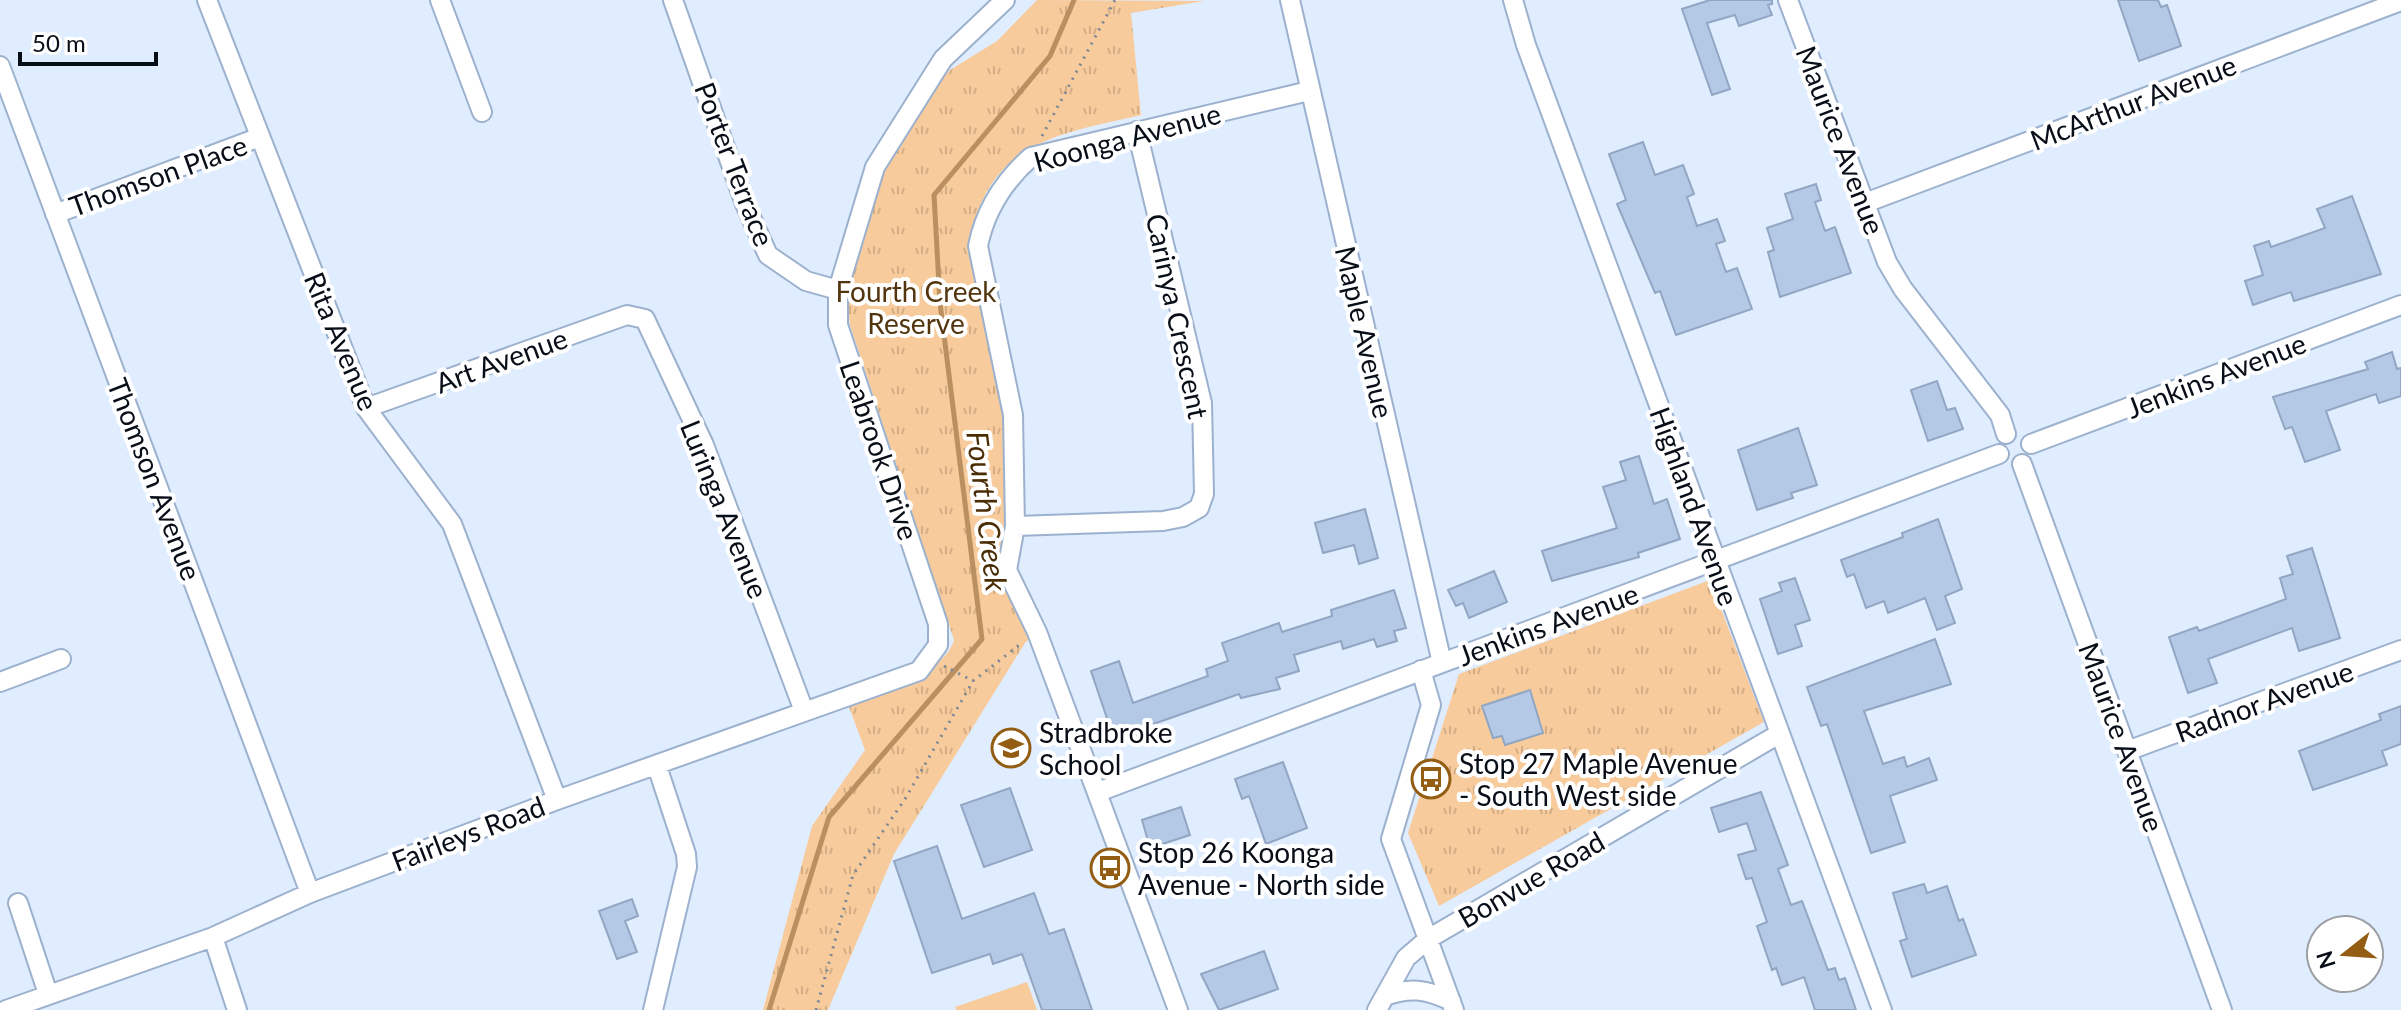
<svg xmlns="http://www.w3.org/2000/svg" width="2401" height="1010" viewBox="0 0 2401 1010" font-family="Lato,sans-serif">
<style>
.grass{fill:#f7cb9b}
.park{fill:url(#park-tufts)}
.lines{fill:none;stroke-linecap:round;stroke-linejoin:round}
.stream{stroke:#ba9061;stroke-width:5}
.building{fill:#b3c9e6;stroke:#91a6c2;stroke-width:2}
.street-casing{stroke:#9cb1ce;stroke-width:22}
.path{stroke:#7c8795;stroke-width:3;stroke-dasharray:2 6;stroke-linecap:butt}
.street{stroke:#fff;stroke-width:18}
.labels{text-anchor:middle;dominant-baseline:central;stroke-width:8;stroke-linejoin:round;paint-order:stroke}
.street-label{font-size:28px;fill:#070e18;stroke:#fff}
.park-label{font-size:28px;fill:#52350e;stroke:#fff}
.poi-label{font-size:28px;fill:#070e18;stroke:#fff;text-anchor:start}
.water-label{font-size:30px;font-style:italic;fill:#4a2d05;stroke:#fff}
</style>
<defs>
<pattern id="park-tufts" width="24" height="20" patternUnits="userSpaceOnUse" patternTransform="scale(2)"><rect width="24" height="20" fill="#f7cb9b"/><path d="M3 7l-1-3M5 7V3M7 7l1-3M15 17l-1-3M17 17v-4M19 17l1-3" fill="none" stroke="#d2ad85"/></pattern>
</defs>
<rect width="100%" height="100%" fill="#e0edff"/>
<path class="grass" d="M1027 982 1037 1010H956L955 1007Z"/>
<path class="park" d="M1037 0 1204 1 1131 13 1141 115C1055 135 988 142 969 244L1013 415 1008 571 1037 632 1025 643 894 854 828 1010H763L812 826 865 750 846 699C879 687 942 678 954 640L850 325 847 298 880 169 928 93 950 70 997 41Z
M1710 580 1764 722 1439 906 1408 833 1459 674Z"/>
<g class="lines">
<path class="stream" d="M769 1010 829 817 982 639 940 303 934 195 1050 56 1074 0"/>
</g>
<path class="building" d="M1710 0H1772V4L1768 5 1772 15 1739 26 1735 15 1707 23 1730 89 1712 95 1682 9Z
M2118 0H2158L2161 7 2167 5 2181 46 2139 61Z
M1643 142 1655 175 1683 165 1694 194 1687 197 1697 226 1717 219 1725 241 1716 244 1726 272 1737 268 1752 309 1676 335 1660 291 1655 293 1617 204 1626 200 1609 154Z
M1816 184 1821 200 1815 202 1825 231 1835 227 1851 273 1780 297 1768 252 1774 250 1767 228 1793 219 1785 194Z
M2352 196 2381 274 2294 301 2291 292 2253 305 2245 281 2263 275 2254 246 2269 241 2271 247 2325 228 2317 209Z
M2392 352 2397 369 2401 368V396L2379 403 2376 394 2326 411 2340 450 2305 462 2292 427 2285 429 2273 397 2368 369 2365 362Z
M1937 381 1947 410 1955 408 1963 429 1928 441 1911 390Z
M1798 428 1817 485 1791 493 1793 498 1757 510 1738 450Z
M1639 456 1654 504 1667 499 1680 539 1638 553 1639 557 1552 581 1542 551 1617 528 1603 487 1626 480 1620 462Z
M1365 509 1378 558 1359 564 1354 545 1323 553 1315 523Z
M1938 519 1962 589 1945 596 1955 623 1937 630 1925 598 1888 613 1884 601 1866 608 1854 574 1847 577 1841 560 1903 537 1902 533Z
M2312 548 2340 638 2299 651 2292 628 2208 659 2217 683 2188 693 2169 637 2197 627 2199 631 2286 599 2280 578 2293 574 2287 556Z
M1494 571 1507 602 1469 618 1463 603 1456 606 1448 590Z
M1795 578 1810 620 1795 625 1802 646 1778 654 1760 599 1782 591 1779 583Z
M1394 590 1406 628 1394 631 1397 641 1377 647 1374 639 1343 649 1341 641 1294 655 1299 671 1276 678 1280 689 1241 698 1239 694 1142 728 1143 733 1115 742 1091 671 1119 661 1133 703 1208 676 1206 669 1228 661 1222 643 1279 623 1282 632 1332 616 1331 610Z
M1935 639 1951 684 1864 711 1883 764 1904 757 1907 767 1929 758 1937 780 1890 796 1905 842 1871 853 1827 724 1821 726 1807 687Z
M1530 690 1543 733 1505 745 1502 736 1493 738 1482 706Z
M2401 706V744L2382 751 2387 765 2313 790 2299 751 2381 720 2379 714Z
M1283 762 1307 828 1266 844 1249 796 1242 799 1235 779Z
M1010 788 1032 850 984 867 961 805Z
M1761 792 1788 865 1778 869 1791 905 1802 901 1828 970 1835 968 1839 980 1845 978 1856 1010H1815L1804 977 1782 985 1776 968 1772 970 1757 926 1767 922 1752 878 1746 879 1738 855 1756 850 1747 823 1719 832 1711 808Z
M1181 807 1190 835 1150 848 1142 820Z
M937 846 962 919 1034 893 1049 934 1064 929 1092 1010H1042L1022 954 993 964 990 954 932 973 894 861Z
M1924 884 1927 893 1947 886 1959 921 1963 919 1976 955 1912 977 1900 941 1907 939 1893 893Z
M632 899 638 916 625 921 637 952 617 959 599 911Z
M1264 951 1278 989 1219 1010 1201 974Z"/>
<g class="lines">
<g class="street-casing">
<path id="street" d="M207 0 366 408 452 524 557 800
M440 0 482 112
M673 0 745 204 768 255 806 281 838 290
M1290 0 1442 663
M1513 0 1526 45 1882 1010
M1788 0 1887 262 1903 289 2000 415 2006 434
M0 66 310 893
M1865 203 2401 1
M55 214 260 137
M366 408 627 315 645 319 704 445 804 711
M2031 444 2401 305
M2022 464 2222 1010
M1015 526 1163 521 1183 517 1199 508 1204 494 1202 403 1137 131
M1421 670 1431 705 1391 839 1454 1010
M0 682 61 659
M2127 751 2401 650
M1098 792 1999 454
M18 903 48 994
M213 937 237 1010
M1385 996C1410 987 1426 989 1451 1001
M6 1010 213 937 310 893 557 800 919 671 938 645V624L838 325V290L875 167 943 59 1005 0
M653 1010 687 867 686 854 657 766
M1178 1010 1037 632 1007 570 1015 526 1013 415 978 246C985 211 1004 181 1031 157L1309 91
M1377 1010 1406 958 1428 939 1779 734"/>
</g>
<path class="path" d="M1042 136 1115 0
M944 666 973 681
M816 1010 853 875 905 799 973 681 1023 642"/>
<use href="#street" class="street"/>
</g>
<defs>
<g id="school-ring" transform="scale(2)"><circle r="9.5" fill="#fff" stroke="#935e13" stroke-width="1.5"/><path d="M0-5L7-2L0 1L-7-2ZM-4 1L0 2.5L4 1V4Q0 6-4 4Z" fill="#935e13"/></g>
<g id="bus-ring" transform="scale(2)"><circle r="9.5" fill="#fff" stroke="#935e13" stroke-width="1.5"/><path d="M-5-6H5V4H4V6H2V4H-2V6H-4V4H-5ZM-3.5-4V0h7V-4ZM-3.5 1.2v1.5H-2V1.2ZM2 1.2v1.5H3.5V1.2Z" fill="#935e13"/></g>
</defs>
<g fill-rule="evenodd">
<use href="#school-ring" x="1011" y="748"/>
<use href="#bus-ring" x="1431" y="779"/>
<use href="#bus-ring" x="1110" y="868"/>
</g>
<g class="labels">
<g class="street-label">
<text transform="translate(2133 102) rotate(-21)">McArthur Avenue</text>
<text transform="translate(1127 137) rotate(-15)">Koonga Avenue</text>
<text transform="translate(1841 140) rotate(69)">Maurice Avenue</text>
<text transform="translate(735 164) rotate(69)">Porter Terrace</text>
<text transform="translate(158 175) rotate(-20)">Thomson Place</text>
<text transform="translate(1178 316) rotate(78)">Carinya Crescent</text>
<text transform="translate(1365 332) rotate(77)">Maple Avenue</text>
<text transform="translate(342 341) rotate(67)">Rita Avenue</text>
<text transform="translate(501 360) rotate(-20)">Art Avenue</text>
<text transform="translate(2216 375) rotate(-21)">Jenkins Avenue</text>
<text transform="translate(880 450) rotate(71)">Leabrook Drive</text>
<text transform="translate(155 479) rotate(69)">Thomson Avenue</text>
<text transform="translate(1695 506) rotate(70)">Highland Avenue</text>
<text transform="translate(725 509) rotate(68)">Luringa Avenue</text>
<text transform="translate(1548 624) rotate(-20)">Jenkins Avenue</text>
<text transform="translate(2264 701) rotate(-20)">Radnor Avenue</text>
<text transform="translate(2122 737) rotate(70)">Maurice Avenue</text>
<text transform="translate(468 833) rotate(-21)">Fairleys Road</text>
<text transform="translate(1531 879) rotate(-30)">Bonvue Road</text>
</g>
<g class="park-label">
<text x="916" y="291">Fourth Creek<tspan x="916" dy="32">Reserve</tspan></text>
</g>
<g class="poi-label">
<text x="1039" y="732">Stradbroke<tspan x="1039" dy="32">School</tspan></text>
<text x="1459" y="763">Stop 27 Maple Avenue<tspan x="1459" dy="32">- South West side</tspan></text>
<text x="1138" y="852">Stop 26 Koonga<tspan x="1138" dy="32">Avenue - North side</tspan></text>
</g>
<g class="water-label">
<text transform="translate(988 511) rotate(83)">Fourth Creek</text>
</g>
</g>
<g transform="translate(2345 954) rotate(253)"><circle r="38" fill="#ffffff" stroke="#9c9fa3" stroke-width="2"/>
<path d="M0-6L14 30L0 20L-14 30Z" fill="#935e13"/>
<text y="-12" font-size="22" font-weight="bold" text-anchor="middle" fill="#070e18">N</text>
</g>
<path d="M20 52v12h136v-12" fill="none" stroke="#070e18" stroke-width="4"/>
<text x="32" y="52" font-size="24" fill="#070e18" stroke="#ffffff" stroke-width="6" paint-order="stroke">50 m</text>
</svg>
